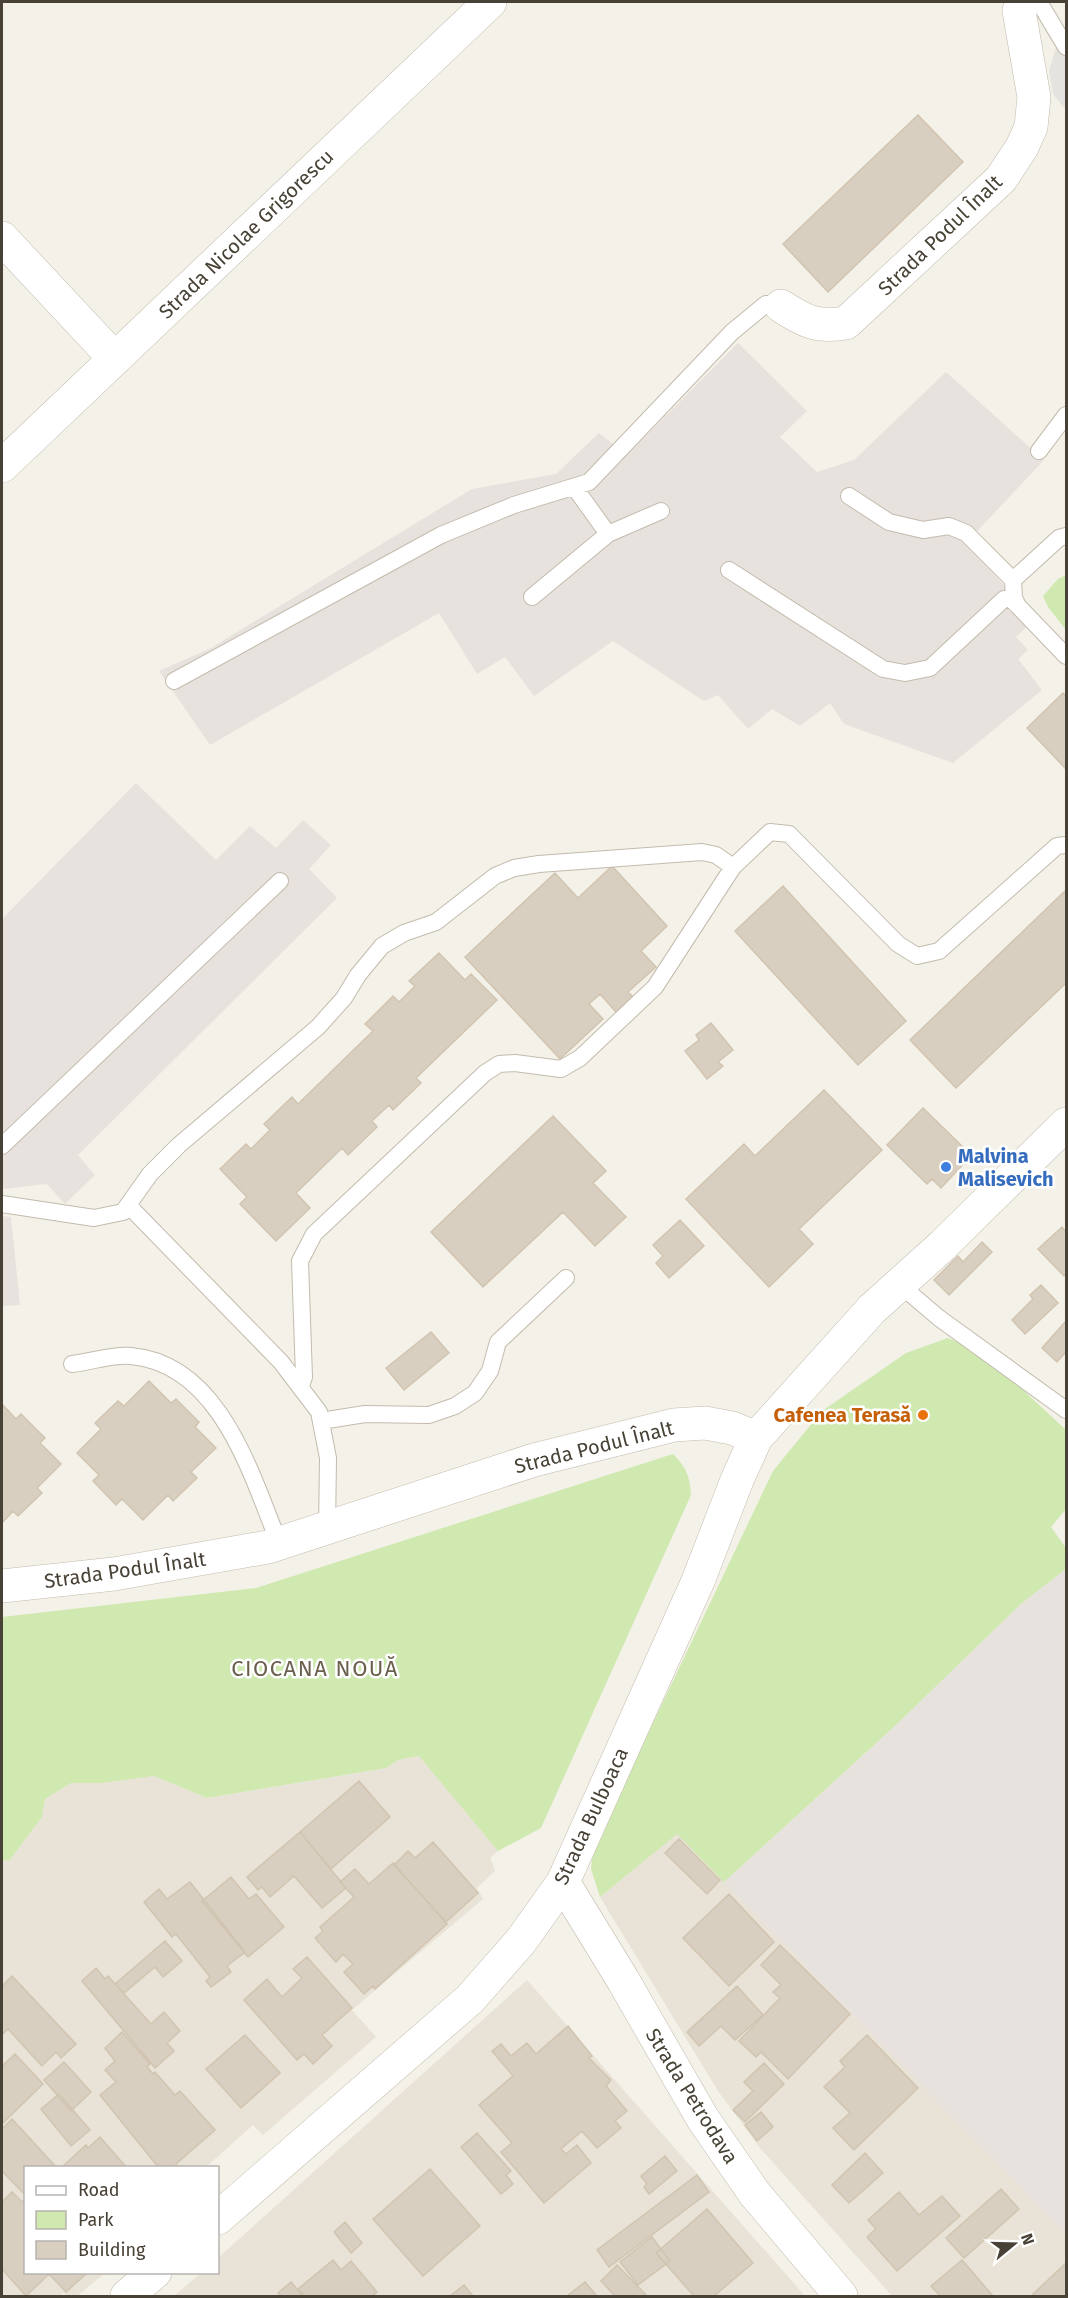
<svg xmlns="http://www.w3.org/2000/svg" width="1068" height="2298" viewBox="0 0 1068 2298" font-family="'Fira Sans',sans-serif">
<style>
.residential{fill:#e8e3d6}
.industrial{fill:#e7e2dd}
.green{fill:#cfe9b0}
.parking{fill:#e5e3e0}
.building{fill:#d9cfc0;stroke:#d1c4b0;stroke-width:1.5}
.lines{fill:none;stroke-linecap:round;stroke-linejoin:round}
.lane-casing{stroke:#c3bbad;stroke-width:18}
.street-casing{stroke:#c3bbad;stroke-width:34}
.lane{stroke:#fff;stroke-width:16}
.street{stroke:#fff;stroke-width:33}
.shop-dot{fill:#3f7fe0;stroke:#fff;stroke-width:2}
.food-dot{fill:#e8710a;stroke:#fff;stroke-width:2}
.labels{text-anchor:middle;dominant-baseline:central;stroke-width:5;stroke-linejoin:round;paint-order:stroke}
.street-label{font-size:20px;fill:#484136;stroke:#fff}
.shop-label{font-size:20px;font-weight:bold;fill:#366cbe;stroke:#fff;text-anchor:start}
.food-label{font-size:20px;font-weight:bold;fill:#c56008;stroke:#fff;text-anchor:end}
.quarter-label{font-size:22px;letter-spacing:1.5px;fill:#6b5f4d;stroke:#fff}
</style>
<rect width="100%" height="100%" fill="#f4f1e8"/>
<path class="residential" d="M420 1756 498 1851 490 1858 495 1871 477 1888 483 1899 352 2010 376 2037 263 2135 253 2125 206 2167 26 2168V2272L105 2273 77 2296H67L64 2293 59 2296H2V1860L9 1861 42 1817 45 1799 71 1783H103L154 1776 207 1798 386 1768 398 1760Z
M677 1833 1066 2234V2296H892L760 2148 718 2091 600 1897Z
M527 1980 805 2296H174L201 2273 218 2272V2258Z"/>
<path class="industrial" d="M738 343 807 411 780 437 817 472 854 460 946 372 1044 460 966 543 1035 619 1016 637 1028 650 1018 659 1042 690 953 763 844 724 830 703 800 726 772 709 748 729 718 695 704 701 613 641 534 696 505 657 477 674 439 613 210 745 159 671 211 648 472 489 556 474 599 433 627 455Z
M136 783 216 860 250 826 276 848 303 820 331 845 309 869 337 898 78 1155 95 1175 65 1204 47 1184 2 1189V919Z
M2 1216 11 1217 20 1305 2 1306Z
M1066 1569V2234L724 1882 896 1725 1022 1603Z"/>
<path class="green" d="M1066 575V630L1048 607 1043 596 1058 579Z
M948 1338 983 1353 1066 1430V1509L1051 1527 1066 1548V1569L1022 1603 896 1725 724 1882 677 1834 600 1897 591 1869 593 1849 773 1471 822 1411 906 1353Z
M673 1454C686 1467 690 1476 691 1495L541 1828 498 1851 419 1756 398 1760 386 1768 207 1798 154 1776 103 1783H71L45 1799 42 1817 9 1861 2 1860V1617L256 1588Z"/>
<path class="parking" d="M1058 41 1066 57V110L1053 94 1049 71Z"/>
<path class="building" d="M918 115 963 162 828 292 783 244Z
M1063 693 1066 696V769L1027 728Z
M612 866 667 926 641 951 656 967 628 992 633 997 616 1012 600 994 589 1004 603 1019 560 1059 465 957 555 873 578 898Z
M783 886 906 1021 858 1065 735 931Z
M1066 890V983L956 1088 910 1040Z
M439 953 465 980 471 974 497 1000 416 1078 421 1083 393 1110 389 1105 372 1121 377 1127 348 1155 342 1148 296 1193 310 1208 276 1241 240 1204 247 1197 220 1169 246 1144 251 1149 270 1130 264 1124 292 1097 298 1104 373 1031 365 1024 393 996 399 1002 415 986 409 981Z
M711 1023 733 1050 718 1062 723 1066 707 1079 685 1051 699 1040 696 1035Z
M824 1090 882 1150 799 1229 813 1244 769 1287 686 1199 744 1144 755 1156Z
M923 1108 963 1147 959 1152 967 1160 941 1188 932 1179 927 1184 887 1145Z
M553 1116 606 1171 593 1183 626 1217 595 1246 563 1212 483 1287 431 1232Z
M680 1220 704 1246 669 1278 656 1263 663 1256 653 1245Z
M1062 1227 1066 1232V1274L1064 1276 1038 1249Z
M982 1242 992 1252 949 1295 934 1280 958 1256 963 1262Z
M1041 1285 1058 1303 1025 1334 1012 1320 1033 1299 1030 1295Z
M1066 1321V1352L1057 1362 1042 1348Z
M431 1332 449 1353 404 1390 386 1368Z
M149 1381 171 1403 176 1399 199 1422 195 1427 216 1448 191 1472 197 1478 173 1501 168 1495 143 1520 122 1499 116 1505 93 1481 99 1475 77 1453 101 1429 95 1423 118 1401 124 1406Z
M2 1404 16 1419 21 1414 45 1438 40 1443 61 1464 37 1488 42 1493 18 1516 13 1511 2 1523Z
M359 1781 390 1817 331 1869 300 1832Z
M300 1832 346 1888 322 1908 294 1876 270 1897 262 1887 258 1890 247 1877Z
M679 1839 720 1880 707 1894 665 1853Z
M433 1842 478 1893 446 1922 394 1865 408 1851 415 1858Z
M393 1863 447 1924 375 1989 373 1986 364 1994 344 1972 353 1964 343 1954 336 1962 315 1938 323 1931 320 1927 354 1897 340 1882 355 1869 369 1884Z
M231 1877 249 1899 256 1894 284 1927 248 1957 202 1901Z
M190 1882 245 1952 227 1966 231 1972 211 1987 206 1981 210 1977 176 1934 172 1937 144 1902 159 1889 167 1899Z
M729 1894 774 1942 729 1986 683 1938Z
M165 1941 182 1961 163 1977 155 1967 124 1993 115 1984Z
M780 1945 850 2014 788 2079 761 2052 756 2057 739 2041 780 1998 773 1992 781 1985 761 1965Z
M307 1957 352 2008 322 2035 332 2046 313 2064 304 2054 297 2060 244 2000 267 1979 282 1997 302 1978 293 1969Z
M96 1968 105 1979 108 1976 151 2024 164 2012 180 2031 167 2043 174 2051 155 2068 82 1981Z
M12 1976 76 2044 61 2058 56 2052 42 2066 8 2029 2 2035V1986Z
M737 1986 763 2015 735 2040 721 2026 699 2046 687 2032Z
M568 2026 592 2056 589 2058 611 2080 606 2086 627 2111 615 2121 621 2128 597 2148 582 2131 561 2149 566 2154 577 2145 591 2163 544 2203 501 2152 512 2143 479 2105 513 2076 492 2051 501 2044 511 2056 527 2043 536 2054Z
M122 2032 150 2064 147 2067 153 2074 155 2072 175 2095 180 2091 215 2130 176 2164 179 2168H159L100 2095 116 2082 105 2070 115 2061 105 2048Z
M245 2035 280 2073 241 2108 206 2069Z
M867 2035 918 2088 854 2150 833 2128 850 2113 824 2087 845 2067 840 2061Z
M15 2054 43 2084 2 2124V2066Z
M64 2062 91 2092 71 2111 44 2080Z
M764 2063 784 2084 745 2122 733 2110 753 2091 744 2082Z
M59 2094 90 2130 71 2146 41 2109Z
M761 2112 773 2127 757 2141 745 2125Z
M12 2119 57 2168H26V2196L2 2171V2129Z
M477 2133 511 2171 506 2175 513 2184 501 2194 461 2147Z
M100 2137 127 2168 62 2167 86 2145 88 2148Z
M865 2153 883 2173 849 2203 832 2185Z
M665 2156 677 2171 649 2194 644 2187 647 2184 641 2176Z
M430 2169 480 2226 423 2276 373 2219Z
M697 2175 709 2192 609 2267 597 2250Z
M1001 2189 1019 2209 964 2258 946 2238Z
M12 2192 22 2202 26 2198V2272L87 2273 66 2292 49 2274 26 2296 2 2269V2202Z
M899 2192 919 2215 942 2196 960 2216 897 2271 867 2237 876 2229 868 2220Z
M707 2209 753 2263 714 2296H694L656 2253Z
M345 2222 362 2243 351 2253 334 2232Z
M652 2237 670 2261 638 2285 620 2262Z
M333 2260 341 2270 351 2261 377 2292 372 2296H305L298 2289Z
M962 2260 993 2296H940L931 2286Z
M1066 2263V2296H1031Z
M617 2265 647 2296H615L601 2281Z
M291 2282 303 2296H281L278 2293Z
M585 2282 597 2296H567Z
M464 2285 473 2296H450Z"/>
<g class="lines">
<g class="lane-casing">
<path id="lane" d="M1039 2 1066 47
M1039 451 1066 415
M849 496 889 522 923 530 949 526 966 533 1013 580
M608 534 661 511
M1066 536 1059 538 1013 580 1014 598 1018 606 1066 656
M729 570 883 669 905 673 930 668 1004 599H1011L1018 606
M532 597 608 534 575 488
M174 681 441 535 514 505 589 482 732 332 766 304 781 306
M2 1146 280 881
M2 1204 94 1218 123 1212 150 1174 179 1145 318 1027 344 998 358 975 382 946 404 933 436 922 495 876 514 868 539 864 702 852 716 855 733 867
M128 1205 281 1362 319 1412 328 1458 327 1529
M899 1284 939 1318 1066 1410
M72 1364C90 1362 113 1354 131 1356 220 1364 251 1474 279 1543
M301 1386 304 1377 300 1261 314 1234 485 1073 499 1064 515 1063 561 1069 580 1058 655 987 733 867 770 832 789 834 898 944 917 956 939 951 1057 846 1066 845
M321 1421 365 1414 429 1415 455 1406 475 1393 490 1371 498 1342 566 1278"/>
</g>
<g class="street-casing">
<path id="street" d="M2 238 115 359
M781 306C804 321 817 328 846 323L1001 179 1022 147 1031 127 1034 97 1019 11 1023 2
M2 466 490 2
M2 1586 114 1574 268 1547 534 1460 674 1425 705 1423 732 1428 756 1438
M563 1882 623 1980 703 2119 755 2194 841 2296
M218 2218 470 1999 521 1941 563 1882 698 1581 737 1480 756 1438 872 1309 942 1246 1066 1124
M127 2296 155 2272"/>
</g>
<use href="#lane" class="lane"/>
<use href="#street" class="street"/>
</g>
<circle class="shop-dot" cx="946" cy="1167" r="6"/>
<circle class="food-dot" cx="923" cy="1415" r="6"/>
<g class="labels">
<g class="street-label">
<text transform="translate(246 234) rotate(-44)">Strada Nicolae Grigorescu</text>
<text transform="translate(940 235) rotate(-44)">Strada Podul Înalt</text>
<text transform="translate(594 1447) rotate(-14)">Strada Podul Înalt</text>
<text transform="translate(125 1570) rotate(-8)">Strada Podul Înalt</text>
<text transform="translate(591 1816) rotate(-65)">Strada Bulboaca</text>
<text transform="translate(692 2096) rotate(58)">Strada Petrodava</text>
</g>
<g class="shop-label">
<text x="958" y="1156">Malvina<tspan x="958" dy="23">Malisevich</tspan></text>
</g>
<g class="food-label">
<text x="911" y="1415">Cafenea Terasă</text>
</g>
<g class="quarter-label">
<text x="315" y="1668">CIOCANA NOUĂ</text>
</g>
</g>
<rect width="1068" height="2298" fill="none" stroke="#484136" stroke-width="6"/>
<rect x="24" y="2166" width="195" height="108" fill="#ffffff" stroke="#b6b3af" stroke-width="1.5"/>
<rect x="36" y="2186" width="30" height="9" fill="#ffffff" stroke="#b6b3af" stroke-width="1.5"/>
<text x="78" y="2196" font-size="18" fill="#484136">Road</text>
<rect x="36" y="2211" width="30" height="18" fill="#cfe9b0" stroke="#b6b3af" stroke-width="1.5"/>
<text x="78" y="2226" font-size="18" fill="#484136">Park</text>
<rect x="36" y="2241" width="30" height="18" fill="#d9cfc0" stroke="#b6b3af" stroke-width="1.5"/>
<text x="78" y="2256" font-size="18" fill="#484136">Building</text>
<g transform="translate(1014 2244) rotate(71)" stroke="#ffffff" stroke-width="4.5" paint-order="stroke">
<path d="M0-4.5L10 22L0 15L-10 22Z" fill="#484136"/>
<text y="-9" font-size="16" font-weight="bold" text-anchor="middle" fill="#484136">N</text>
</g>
</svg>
